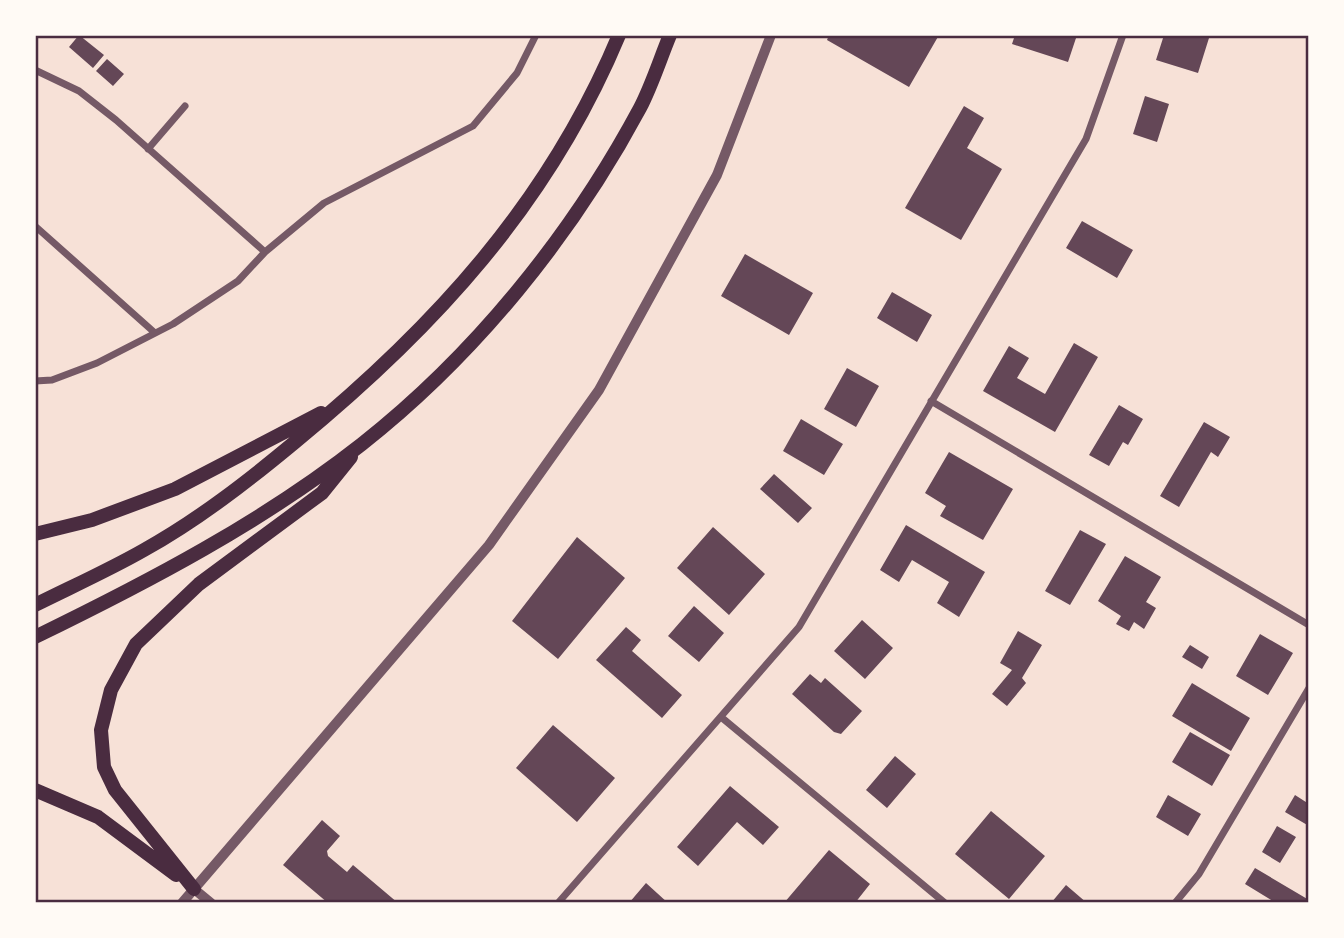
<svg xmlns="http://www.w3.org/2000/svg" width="1344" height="938" viewBox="0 0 1344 938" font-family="'Titillium Web',sans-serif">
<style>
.building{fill:#644757}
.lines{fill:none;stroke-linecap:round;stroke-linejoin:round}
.minor{stroke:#755966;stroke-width:7}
.tertiary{stroke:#755966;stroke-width:10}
.motorway{stroke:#4a2c40;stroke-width:14}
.neatline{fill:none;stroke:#4a2c40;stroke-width:2.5}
</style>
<rect width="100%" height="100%" fill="#f7e1d7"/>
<path class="building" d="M79 35 104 55 93 68 69 47Z
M829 35H939L909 87 827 40Z
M1015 35H1077L1068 62 1012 44Z
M1164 35 1209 38 1198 73 1156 60Z
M107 59 124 74 113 86 96 71Z
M1145 96 1169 104 1157 142 1133 134Z
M964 106 984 118 967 148 1002 169 961 240 905 208Z
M1082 221 1133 250 1117 278 1066 248Z
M745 254 813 293 789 335 721 296Z
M892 292 932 315 917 342 877 318Z
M1074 343 1098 357 1055 432 983 391 1009 346 1029 358 1017 378 1045 394Z
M847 368 879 386 856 427 824 409Z
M1119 405 1143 419 1128 445 1123 442 1109 466 1089 455Z
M801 419 843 444 824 475 783 451Z
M1204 422 1230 437 1218 457 1211 452 1179 507 1160 496Z
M949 452 1013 489 983 540 940 516 946 506 925 493Z
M774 474 812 508 798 523 760 489Z
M906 525 985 572 959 617 937 603 949 582 912 560 899 582 880 570Z
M713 527 765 574 729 615 677 568Z
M1080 530 1106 544 1070 605 1045 591Z
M577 537 625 578 558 659 512 621Z
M1125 556 1161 577 1146 602 1156 608 1144 629 1134 622 1129 631 1116 624 1121 616 1098 601Z
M694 606 724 633 699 662 668 636Z
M862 620 893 648 865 679 834 651Z
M626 627 641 640 632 651 682 695 662 718 596 660Z
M1018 631 1042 645 1022 678 1026 683 1007 706 992 694 1012 670 1000 663Z
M1260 634 1293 653 1268 695 1236 676Z
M1190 645 1209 657 1202 669 1182 657Z
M810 674 821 683 825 678 862 711 841 734 834 732 792 694Z
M1192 683 1250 718 1231 751 1172 716Z
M553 725 615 778 577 822 516 768Z
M1190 732 1230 755 1212 786 1172 762Z
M895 756 916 774 887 808 866 790Z
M730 786 779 827 763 845 737 822 698 866 677 847Z
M1168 795 1201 814 1188 836 1156 817Z
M1295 795 1309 804V826L1285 812Z
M991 811 1045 856 1009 899 955 854Z
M322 820 340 836 327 851 328 856 347 872 353 865 398 903H328L283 865Z
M1277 826 1296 837 1280 863 1262 852Z
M829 850 870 884 855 903H784Z
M1255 868 1309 900 1308 903H1276L1245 884Z
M646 883 668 903H629Z
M1066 885 1087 903H1051Z"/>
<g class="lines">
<path class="minor" d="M35 70 79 91 116 120 265 252
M148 149 185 106
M35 226 155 333
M35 381 52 380 97 363 173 324 238 281 265 252 324 203 473 126 517 73 536 35
M931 401 1309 625
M721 717 945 903
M558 903 799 627 1086 139 1123 35
M1175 903 1199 874 1309 688"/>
<path class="tertiary" d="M194 889 211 903
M182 903 489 545 599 390 717 175 771 35"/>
<path class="motorway" d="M35 534 92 520 175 489 321 413
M35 605C71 587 109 570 144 550 198 520 248 481 295 442 434 328 549 203 619 35
M35 637C148 582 263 522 362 444 475 355 572 235 640 108 652 85 660 59 670 35
M35 790 98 817 176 875
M194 889 115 790 104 767 101 730 111 690 136 644 199 584 322 493 351 457"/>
</g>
<rect width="1344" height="938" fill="none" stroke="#fffaf5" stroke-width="74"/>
<rect x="37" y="37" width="1270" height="864" class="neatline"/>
</svg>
